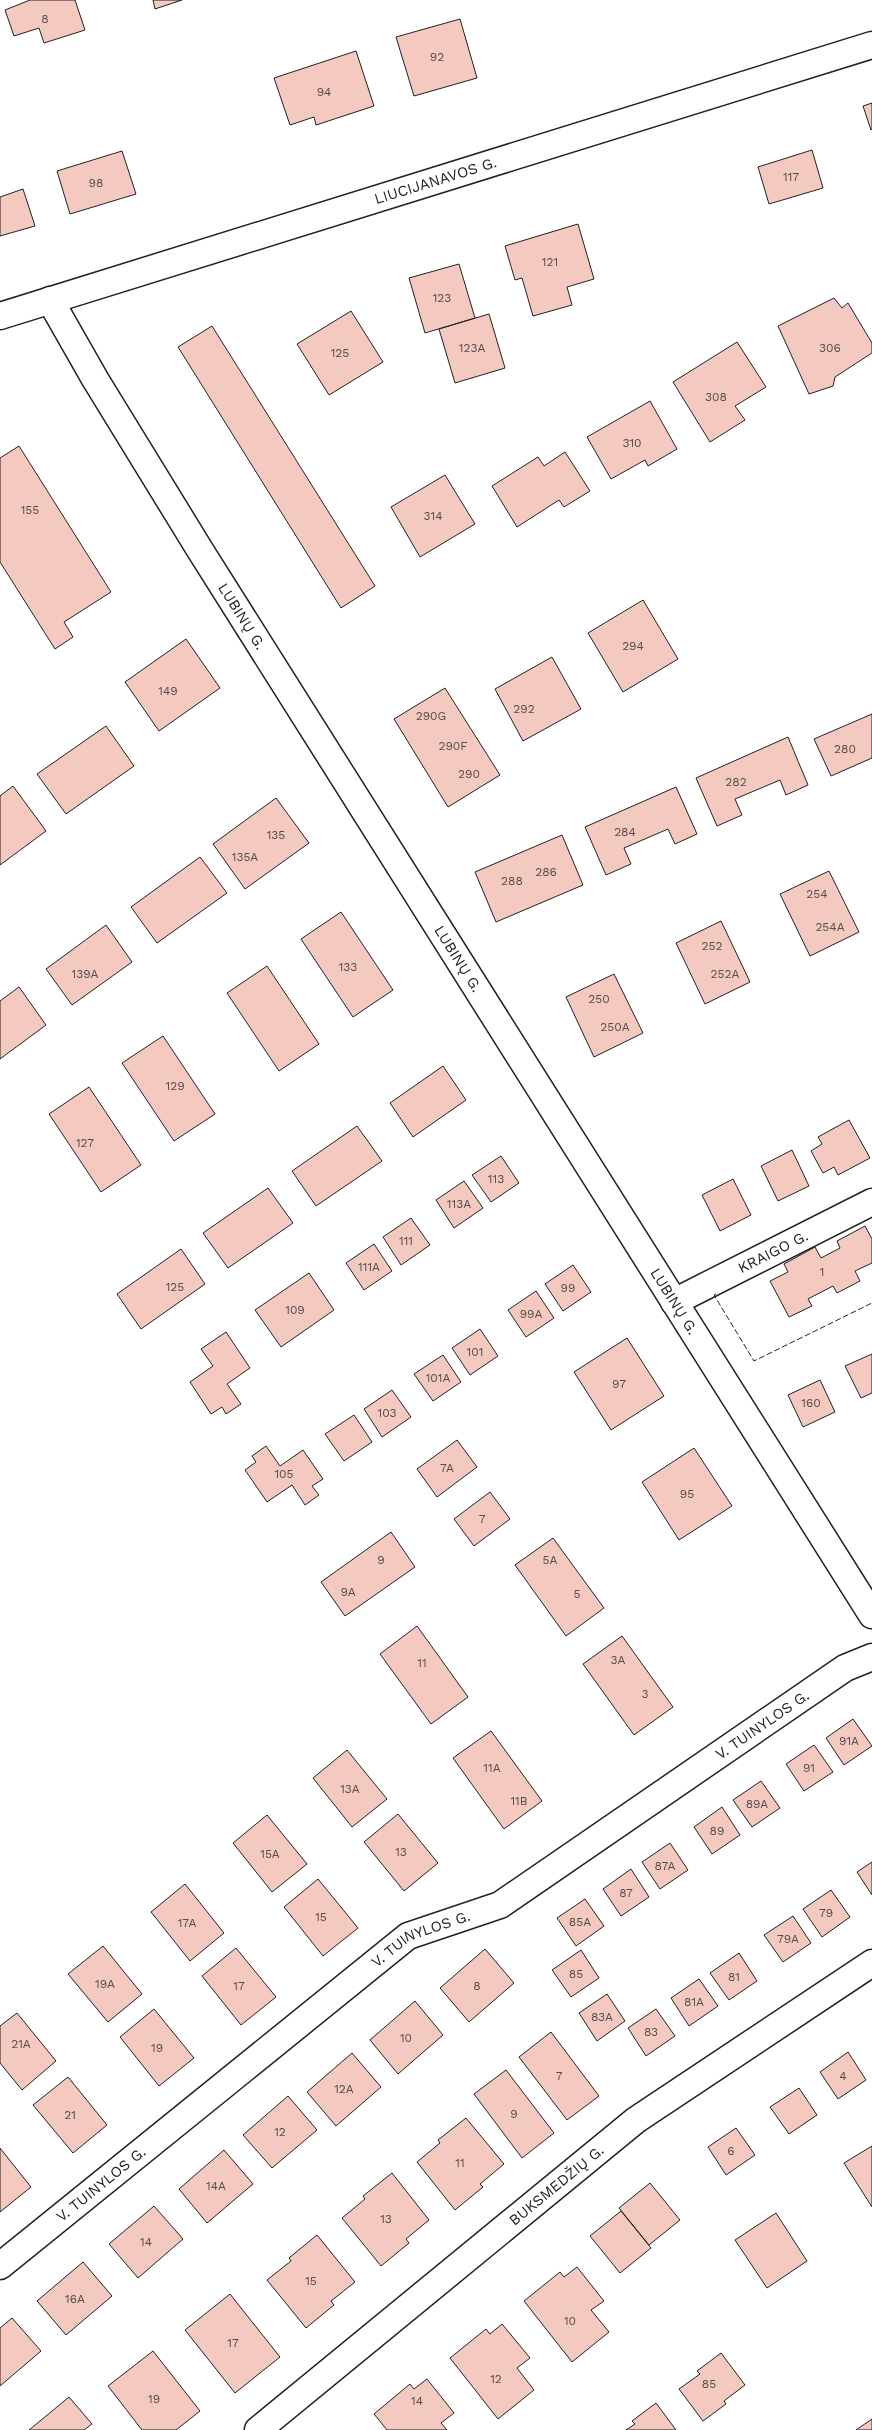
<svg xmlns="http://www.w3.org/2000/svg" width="872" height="2430" viewBox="0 0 872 2430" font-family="'Work Sans',sans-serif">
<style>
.building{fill:#f3c9c0;stroke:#222}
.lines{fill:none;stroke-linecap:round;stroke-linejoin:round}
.street-casing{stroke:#222;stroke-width:29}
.street{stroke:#fff;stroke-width:26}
.fence{stroke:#222;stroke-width:1;stroke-dasharray:6 2.5;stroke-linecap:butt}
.labels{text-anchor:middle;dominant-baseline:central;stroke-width:4;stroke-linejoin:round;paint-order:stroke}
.number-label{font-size:12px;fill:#564c4a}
.street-label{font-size:15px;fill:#222;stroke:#fff}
</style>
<rect width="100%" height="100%" fill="#fff"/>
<path class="building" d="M30 0H75L85 30 44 43 39 28 14 36 5 10Z
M153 0H182L155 9Z
M460 19 477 78 414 96 396 37Z
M356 51 374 106 316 125 314 117 290 125 274 78Z
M872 103V129L871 130 863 106Z
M812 150 823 188 769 204 758 167Z
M122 151 136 194 70 214 57 171Z
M23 189 35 226 0 236V197Z
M578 224 594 279 567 287 572 305 533 316 522 278 515 280 505 246Z
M459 264 475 318 425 333 409 278Z
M834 298 842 308 848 303 872 343V353L835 377 833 386 809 394 778 326Z
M351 311 383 362 329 395 297 344Z
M489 314 505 368 455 383 439 329Z
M212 326 375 586 341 608 178 347Z
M737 342 766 387 735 406 745 420 710 442 673 382Z
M650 401 677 449 648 466 645 460 611 479 587 437Z
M19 446 111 592 64 622 73 637 55 649 0 562V458Z
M565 452 590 491 564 507 559 500 517 527 492 486 538 457 544 466Z
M445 475 475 524 420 557 391 507Z
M643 600 678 659 623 692 588 633Z
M186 639 220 688 159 731 125 682Z
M552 657 581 709 523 741 495 689Z
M445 688 500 775 448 807 394 719Z
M872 714V758L831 776 814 739Z
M106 726 134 766 66 814 37 774Z
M788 737 808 785 786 795 780 780 735 799 742 815 717 826 696 778Z
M13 786 46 831 0 865V796Z
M676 787 697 834 675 844 668 829 624 848 631 864 606 875 585 827Z
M276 798 309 843 245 889 213 844Z
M562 835 583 885 496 922 475 872Z
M200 857 227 893 157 943 131 907Z
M829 871 859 932 810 956 780 894Z
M341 912 393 990 353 1017 301 939Z
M721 921 750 982 705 1004 676 943Z
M106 925 132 962 72 1005 46 969Z
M267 966 319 1044 279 1071 227 993Z
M614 974 643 1033 594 1057 566 997Z
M19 987 46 1025 0 1059V1001Z
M163 1036 215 1114 174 1141 122 1063Z
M443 1066 466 1100 413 1137 390 1103Z
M89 1087 141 1165 101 1192 49 1114Z
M849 1120 870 1158 838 1175 834 1167 823 1173 811 1151 822 1144 818 1137Z
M357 1126 382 1161 316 1206 292 1171Z
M792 1150 809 1186 778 1201 761 1166Z
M501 1156 519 1183 491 1202 472 1175Z
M733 1179 751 1215 720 1231 702 1195Z
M464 1181 483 1208 454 1228 436 1200Z
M268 1188 293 1223 228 1268 203 1233Z
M411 1218 430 1245 401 1265 383 1237Z
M865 1226 872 1239V1263L855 1271 860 1281 837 1293 833 1286 808 1299 812 1306 789 1317 770 1281 788 1272 784 1264 815 1247 821 1258 840 1248 837 1241Z
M374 1244 392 1271 364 1290 346 1263Z
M181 1249 205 1284 141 1329 117 1294Z
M573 1265 591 1292 563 1311 545 1284Z
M309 1273 334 1310 281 1347 255 1310Z
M536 1291 554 1318 526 1337 508 1310Z
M480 1329 498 1356 470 1375 452 1348Z
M226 1332 250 1368 227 1384 241 1404 226 1414 222 1407 211 1414 190 1382 213 1366 201 1349Z
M627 1338 664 1396 611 1430 574 1372Z
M872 1354V1393L861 1398 845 1366Z
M443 1355 461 1382 433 1401 414 1374Z
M820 1380 835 1412 803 1427 788 1395Z
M392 1390 411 1417 382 1437 364 1409Z
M354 1415 372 1442 344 1461 325 1434Z
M457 1440 477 1467 437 1497 417 1469Z
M266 1446 280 1466 303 1450 323 1479 312 1486 319 1495 305 1505 292 1485 267 1502 245 1470 256 1462 252 1456Z
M694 1448 732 1506 679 1540 642 1482Z
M490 1492 510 1519 474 1546 454 1519Z
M391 1532 415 1567 345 1616 321 1582Z
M553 1538 604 1608 566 1636 515 1565Z
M417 1626 468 1697 431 1724 380 1654Z
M622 1636 673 1707 634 1735 583 1664Z
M853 1719 872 1746 844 1765 826 1738Z
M491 1731 542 1801 504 1829 453 1758Z
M814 1745 833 1772 804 1791 786 1764Z
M347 1750 387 1799 352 1827 313 1778Z
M761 1781 780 1808 752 1827 733 1800Z
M722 1807 740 1835 712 1854 694 1827Z
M398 1814 438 1863 404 1891 364 1842Z
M267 1815 307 1864 272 1892 233 1843Z
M670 1843 688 1870 660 1889 642 1862Z
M872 1862V1895L857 1872Z
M631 1869 649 1897 621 1916 603 1889Z
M318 1879 358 1928 323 1956 284 1907Z
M185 1884 224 1933 190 1961 151 1912Z
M831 1890 850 1917 822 1937 803 1909Z
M585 1899 604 1926 576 1946 557 1918Z
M793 1916 811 1943 783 1962 764 1935Z
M103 1946 142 1994 108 2022 68 1974Z
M236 1948 276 1997 241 2025 202 1976Z
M485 1949 514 1983 469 2022 440 1988Z
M581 1950 599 1978 571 1997 552 1970Z
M739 1953 757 1981 729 2000 710 1973Z
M699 1979 718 2006 689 2026 671 1998Z
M607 1994 625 2021 597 2041 579 2013Z
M415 2001 443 2035 398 2074 370 2040Z
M154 2009 194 2058 159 2086 120 2037Z
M656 2009 675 2036 646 2056 628 2028Z
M17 2013 56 2061 22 2090 0 2063V2026Z
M551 2032 599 2096 567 2120 519 2057Z
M848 2052 866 2080 838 2099 820 2072Z
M352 2053 381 2087 336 2126 307 2092Z
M506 2070 554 2133 522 2158 474 2094Z
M68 2077 107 2125 73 2153 33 2105Z
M799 2088 817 2115 789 2134 770 2107Z
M288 2096 317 2130 272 2168 243 2135Z
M466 2118 504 2164 480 2184 483 2187 455 2210 417 2162 440 2143 438 2140Z
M736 2128 755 2155 726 2175 708 2147Z
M872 2146V2207L844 2163Z
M0 2148 31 2187 0 2212Z
M224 2150 253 2184 207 2223 179 2189Z
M392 2173 429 2220 406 2239 409 2243 381 2266 342 2218 365 2199 363 2196Z
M650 2183 680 2220 649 2245 619 2208Z
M154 2206 183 2239 138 2278 109 2244Z
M621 2211 651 2248 620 2273 590 2236Z
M776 2213 807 2261 767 2288 735 2240Z
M317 2235 355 2282 331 2301 334 2305 306 2328 267 2280 291 2261 289 2258Z
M83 2262 112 2296 66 2335 37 2301Z
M577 2267 604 2301 591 2310 609 2332 572 2362 524 2301 560 2272 564 2277Z
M230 2294 280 2357 235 2393 185 2330Z
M12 2318 41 2351 0 2386V2328Z
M502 2324 530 2358 517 2368 534 2390 498 2419 450 2358 486 2329 490 2334Z
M153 2351 200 2411 176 2430H142L108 2386Z
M721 2353 745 2385 724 2401 726 2404 703 2421 679 2389 700 2374 697 2371Z
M427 2379 454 2413 441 2423 447 2430H387L374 2414 410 2384 414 2389Z
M69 2397 92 2424 84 2430H29Z
M656 2403 676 2430H626L635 2424 632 2421Z
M872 2419V2430H856Z"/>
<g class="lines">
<g class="street-casing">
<g id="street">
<path id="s1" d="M50 300 95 379 200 550 872 1615"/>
<path id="s2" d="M0 316 872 45"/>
<path id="s3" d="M674 1302 872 1202"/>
<path id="s4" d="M0 2266 408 1936 500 1905 845 1668 872 1657"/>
<path id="s5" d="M258 2430 636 2120 872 1963"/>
</g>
</g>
<use href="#street" class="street"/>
<path class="fence" d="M716 1294 714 1295 754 1361 872 1303"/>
</g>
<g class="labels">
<g class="number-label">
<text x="45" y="19">8</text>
<text x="437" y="57">92</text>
<text x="324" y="92">94</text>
<text x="791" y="177">117</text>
<text x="96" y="183">98</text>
<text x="550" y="262">121</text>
<text x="442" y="298">123</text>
<text x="472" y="348">123A</text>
<text x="830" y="348">306</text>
<text x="340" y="353">125</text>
<text x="716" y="397">308</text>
<text x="632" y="443">310</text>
<text x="30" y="510">155</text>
<text x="433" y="516">314</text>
<text x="633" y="646">294</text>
<text x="168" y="691">149</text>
<text x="524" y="709">292</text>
<text x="431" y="716">290G</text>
<text x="453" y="746">290F</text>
<text x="845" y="749">280</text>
<text x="469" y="774">290</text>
<text x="736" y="782">282</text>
<text x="625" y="832">284</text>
<text x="276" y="835">135</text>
<text x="245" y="857">135A</text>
<text x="546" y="872">286</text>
<text x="512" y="881">288</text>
<text x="817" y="894">254</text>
<text x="830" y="927">254A</text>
<text x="712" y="946">252</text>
<text x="348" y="967">133</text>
<text x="85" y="974">139A</text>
<text x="725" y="974">252A</text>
<text x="599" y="999">250</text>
<text x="615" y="1027">250A</text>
<text x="175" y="1086">129</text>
<text x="85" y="1143">127</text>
<text x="496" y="1179">113</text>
<text x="459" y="1204">113A</text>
<text x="406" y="1241">111</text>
<text x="369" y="1267">111A</text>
<text x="822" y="1272">1</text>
<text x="175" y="1287">125</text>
<text x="568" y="1288">99</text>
<text x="295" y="1310">109</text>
<text x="531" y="1314">99A</text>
<text x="475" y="1352">101</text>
<text x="438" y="1378">101A</text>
<text x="619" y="1384">97</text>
<text x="811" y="1403">160</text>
<text x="387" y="1413">103</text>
<text x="447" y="1468">7A</text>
<text x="284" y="1474">105</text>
<text x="687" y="1494">95</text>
<text x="482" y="1519">7</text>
<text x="381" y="1560">9</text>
<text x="550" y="1560">5A</text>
<text x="348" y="1592">9A</text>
<text x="577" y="1594">5</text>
<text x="618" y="1660">3A</text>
<text x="422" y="1663">11</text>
<text x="645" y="1694">3</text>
<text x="849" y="1741">91A</text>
<text x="492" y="1768">11A</text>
<text x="809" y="1768">91</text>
<text x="350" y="1789">13A</text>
<text x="519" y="1801">11B</text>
<text x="757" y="1804">89A</text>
<text x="717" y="1831">89</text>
<text x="401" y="1852">13</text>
<text x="270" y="1854">15A</text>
<text x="665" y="1866">87A</text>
<text x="626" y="1893">87</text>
<text x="826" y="1913">79</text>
<text x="321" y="1917">15</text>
<text x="580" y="1922">85A</text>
<text x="187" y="1923">17A</text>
<text x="788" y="1939">79A</text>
<text x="576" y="1974">85</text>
<text x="734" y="1977">81</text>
<text x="105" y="1984">19A</text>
<text x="239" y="1986">17</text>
<text x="477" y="1986">8</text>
<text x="694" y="2002">81A</text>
<text x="602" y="2017">83A</text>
<text x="651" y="2032">83</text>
<text x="406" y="2038">10</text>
<text x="21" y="2044">21A</text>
<text x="157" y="2048">19</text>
<text x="559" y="2076">7</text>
<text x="843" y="2076">4</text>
<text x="344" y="2089">12A</text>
<text x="514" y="2114">9</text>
<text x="70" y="2115">21</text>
<text x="280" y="2132">12</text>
<text x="731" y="2151">6</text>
<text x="460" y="2163">11</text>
<text x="216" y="2186">14A</text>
<text x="386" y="2219">13</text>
<text x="146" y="2242">14</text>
<text x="311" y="2281">15</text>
<text x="75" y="2299">16A</text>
<text x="570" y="2321">10</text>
<text x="233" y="2343">17</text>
<text x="496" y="2379">12</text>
<text x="709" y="2384">85</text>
<text x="154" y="2399">19</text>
<text x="417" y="2401">14</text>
</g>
<g class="street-label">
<text stroke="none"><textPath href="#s2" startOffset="456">LIUCIJANAVOS G.</textPath></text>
<text stroke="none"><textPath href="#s1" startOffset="370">LUBINŲ G.</textPath></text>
<text stroke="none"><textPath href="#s1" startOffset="775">LUBINŲ G.</textPath></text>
<text stroke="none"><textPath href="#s3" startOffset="111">KRAIGO G.</textPath></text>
<text stroke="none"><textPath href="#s1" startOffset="1180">LUBINŲ G.</textPath></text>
<text stroke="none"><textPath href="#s4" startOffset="940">V. TUINYLOS G.</textPath></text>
<text stroke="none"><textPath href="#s4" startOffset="535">V. TUINYLOS G.</textPath></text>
<text stroke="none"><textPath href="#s4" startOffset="130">V. TUINYLOS G.</textPath></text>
<text stroke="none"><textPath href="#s5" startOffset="386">BUKSMEDŽIŲ G.</textPath></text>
</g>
</g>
</svg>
